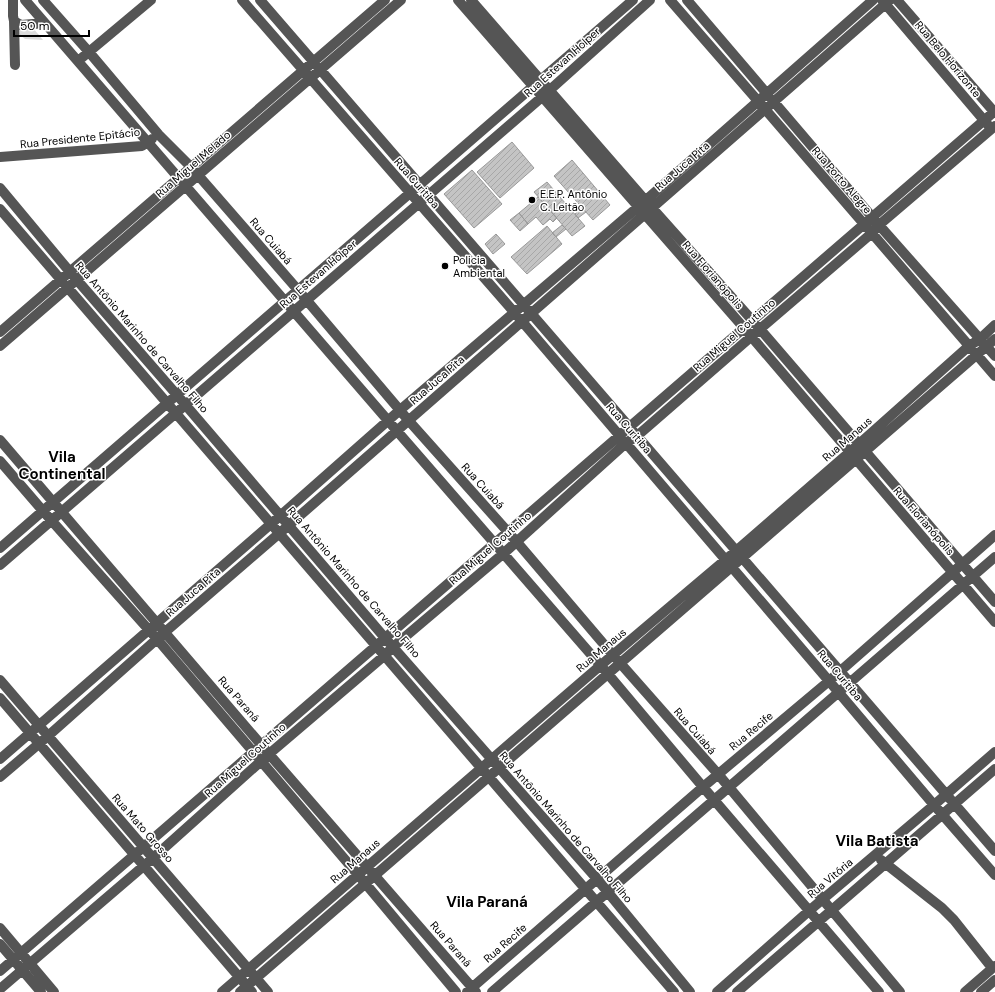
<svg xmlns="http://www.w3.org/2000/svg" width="995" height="992" viewBox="0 0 995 992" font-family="'DM Sans',sans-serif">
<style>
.grass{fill:url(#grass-tufts)}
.building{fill:url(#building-hatch);stroke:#999}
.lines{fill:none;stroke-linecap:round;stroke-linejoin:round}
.minor{stroke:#555;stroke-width:10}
.poi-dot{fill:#000;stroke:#fff;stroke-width:1.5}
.labels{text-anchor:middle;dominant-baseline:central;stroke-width:3;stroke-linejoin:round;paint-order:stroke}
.street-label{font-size:11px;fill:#000;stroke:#fff}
.poi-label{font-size:11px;fill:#000;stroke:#fff;text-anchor:start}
.district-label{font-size:15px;font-weight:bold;fill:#000;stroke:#fff}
</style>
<defs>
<pattern id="grass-tufts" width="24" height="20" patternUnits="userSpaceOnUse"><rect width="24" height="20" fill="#dcdcdc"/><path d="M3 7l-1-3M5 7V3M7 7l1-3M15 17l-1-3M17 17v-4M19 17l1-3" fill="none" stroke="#bbb"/></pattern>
<pattern id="building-hatch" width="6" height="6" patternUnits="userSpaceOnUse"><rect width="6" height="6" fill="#c4c4c4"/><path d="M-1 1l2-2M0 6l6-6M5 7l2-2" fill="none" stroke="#a7a7a7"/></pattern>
</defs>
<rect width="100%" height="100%" fill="#fff"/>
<path class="grass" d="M19 28H33L43 40 25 39 19 34Z"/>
<path class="building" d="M512 142 534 168 500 198 477 172Z
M572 160 610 205 593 220 554 176Z
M472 170 502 204 474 228 444 194Z
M547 182 585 226 572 236 534 192Z
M538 197 557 218 553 222 550 219 543 225 536 217 528 224 519 213Z
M582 208 586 212 578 218 575 214Z
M519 213 528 224 520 231 510 220Z
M562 225 566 229 556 237 552 233Z
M547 226 562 244 527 274 511 257Z
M496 234 505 244 493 254 485 244Z"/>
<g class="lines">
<path class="minor" d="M13 0V16L14 21 21 25 45 23
M25 0 397 431 608 674 703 787 879 992
M43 0 89 52 159 135 191 167 298 290 409 421 516 541 613 655 718 774 900 992
M242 0 514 312 829 681 934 805 995 875
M260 0C505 284 751 566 995 851
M458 0 744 328 995 622
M471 0 645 200 760 329 995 602
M670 0 758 101 995 376
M687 0 879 225 995 356
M882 0 988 125
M897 0 995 113
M14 21 15 65
M78 61 151 0
M0 157 142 146 152 139
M0 188 70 272 177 395 385 638 597 879 690 992
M0 209 674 992
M0 332 385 0
M0 346 401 0
M0 440 269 754 476 992
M0 461 43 511 157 639 365 883 456 992
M0 548 633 0
M0 565 542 97 650 0
M0 680 268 992
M0 698 252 992
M0 759 280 516 400 410 638 207 873 0
M0 777 48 736 157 639 289 525 890 0
M881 860 942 908 954 920 992 968
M0 928 54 992
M0 944 41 992
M0 971 995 111
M0 989 153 858 269 754 384 656 393 647 504 553 626 443 637 436 760 329 872 233 879 225 995 126
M222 992 492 759 601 665 737 550 859 444 969 346 980 339 995 325
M240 992 995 339
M467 992 703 787 829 681 995 535
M492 992 995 557
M717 992 810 910 934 805 995 752
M737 992 995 769
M965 992 995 966
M981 992 995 980"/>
</g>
<g class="poi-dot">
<circle cx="532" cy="200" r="4"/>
<circle cx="445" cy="266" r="4"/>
</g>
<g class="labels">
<g class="street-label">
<text transform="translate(948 59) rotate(50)">Rua Belo Horizonte</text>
<text transform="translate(562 62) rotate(-42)">Rua Estevan Holper</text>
<text transform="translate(80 138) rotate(-6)">Rua Presidente Epitácio</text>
<text transform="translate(193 164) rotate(-41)">Rua Miguel Melado</text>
<text transform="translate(682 166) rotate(-41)">Rua Juca Pita</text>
<text transform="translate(842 180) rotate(49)">Rua Porto Alegre</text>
<text transform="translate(417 183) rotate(49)">Rua Curitiba</text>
<text transform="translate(271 241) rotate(49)">Rua Cuiabá</text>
<text transform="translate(318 274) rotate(-41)">Rua Estevan Holper</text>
<text transform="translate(713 275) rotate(49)">Rua Florianópolis</text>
<text transform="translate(734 335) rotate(-41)">Rua Miguel Coutinho</text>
<text transform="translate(142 337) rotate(49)">Rua Antônio Marinho de Carvalho Filho</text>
<text transform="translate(437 380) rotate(-41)">Rua Juca Pita</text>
<text transform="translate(629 428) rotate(49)">Rua Curitiba</text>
<text transform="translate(847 439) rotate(-41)">Rua Manaus</text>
<text transform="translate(483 486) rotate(48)">Rua Cuiabá</text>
<text transform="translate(924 521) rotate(49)">Rua Florianópolis</text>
<text transform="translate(490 548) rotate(-41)">Rua Miguel Coutinho</text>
<text transform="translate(354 582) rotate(49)">Rua Antônio Marinho de Carvalho Filho</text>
<text transform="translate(193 592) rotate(-41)">Rua Juca Pita</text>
<text transform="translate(601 650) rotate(-40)">Rua Manaus</text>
<text transform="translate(840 675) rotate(50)">Rua Curitiba</text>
<text transform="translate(239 699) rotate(49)">Rua Paraná</text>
<text transform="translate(695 731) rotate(49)">Rua Cuiabá</text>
<text transform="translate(751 731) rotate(-40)">Rua Recife</text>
<text transform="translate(245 760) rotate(-42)">Rua Miguel Coutinho</text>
<text transform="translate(566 827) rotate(49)">Rua Antônio Marinho de Carvalho Filho</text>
<text transform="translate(143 828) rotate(49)">Rua Mato Grosso</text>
<text transform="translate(355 861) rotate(-41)">Rua Manaus</text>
<text transform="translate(830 878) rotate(-40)">Rua Vitória</text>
<text transform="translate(505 943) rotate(-41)">Rua Recife</text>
<text transform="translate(451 944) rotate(49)">Rua Paraná</text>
</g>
<g class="poi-label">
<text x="540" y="194">E.E.P. Antônio<tspan x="540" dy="13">C. Leitão</tspan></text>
<text x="453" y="260">Policia<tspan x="453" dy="13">Ambiental</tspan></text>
</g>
<g class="district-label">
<text x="62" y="457">Vila<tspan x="62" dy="17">Continental</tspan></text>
<text x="877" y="841">Vila Batista</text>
<text x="487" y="902">Vila Paraná</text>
</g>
</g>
<path d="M14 30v6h75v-6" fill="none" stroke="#000000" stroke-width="2"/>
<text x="20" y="30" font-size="12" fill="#000000" stroke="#ffffff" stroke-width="3" paint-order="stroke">50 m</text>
</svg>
